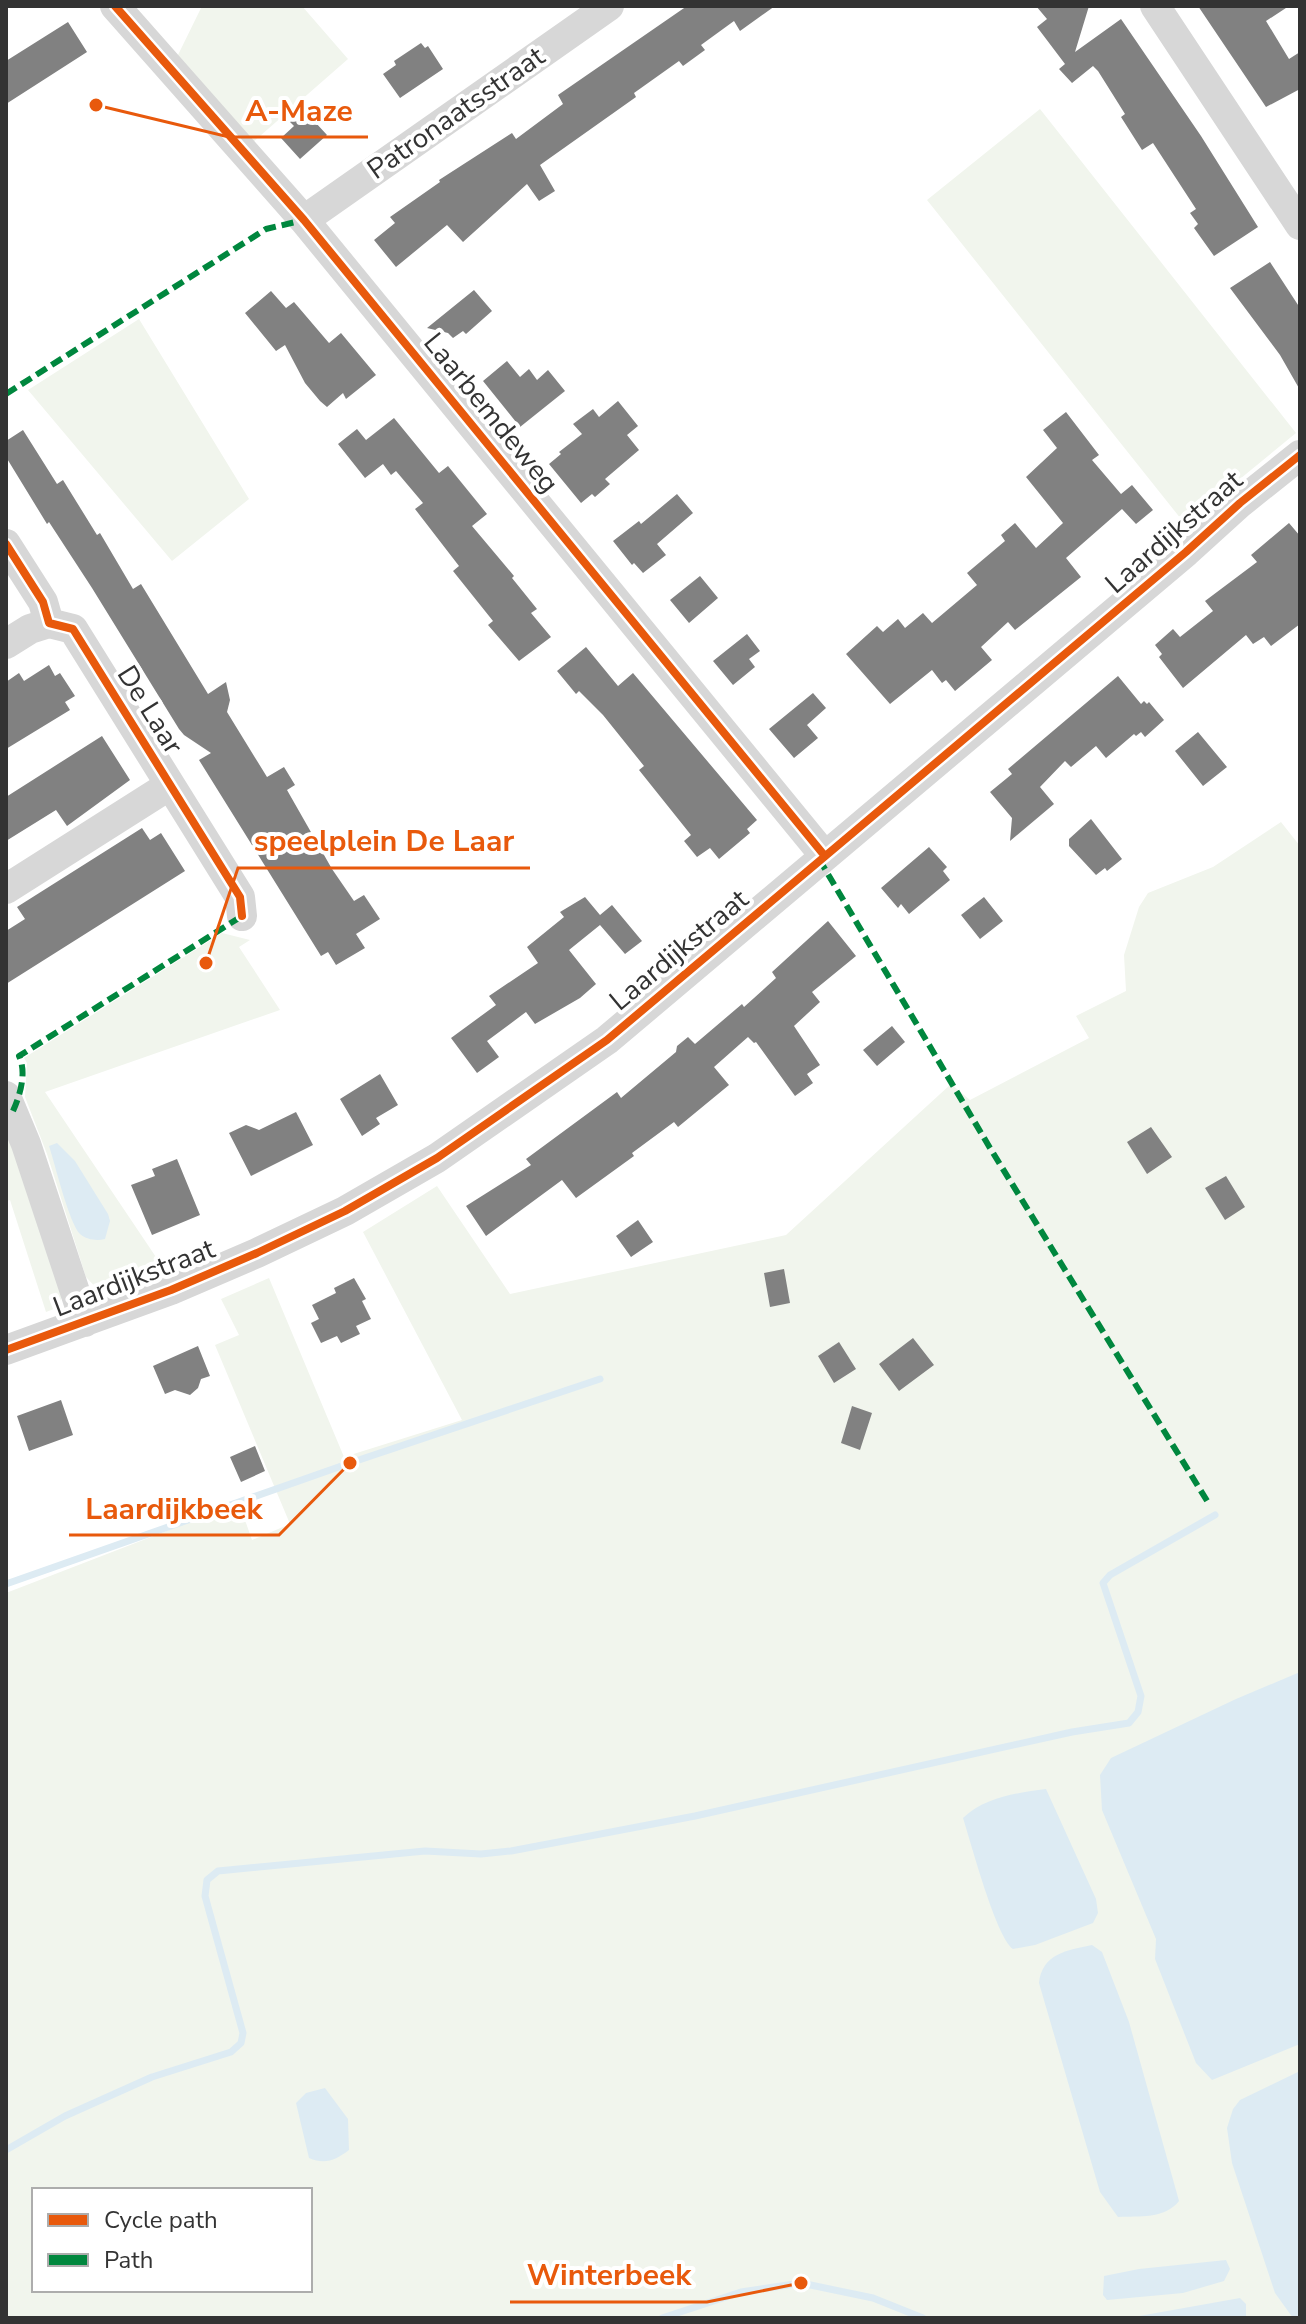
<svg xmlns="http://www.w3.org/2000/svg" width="1306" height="2324" viewBox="0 0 1306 2324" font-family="'Nunito Sans',sans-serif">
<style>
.green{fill:#f1f5ed;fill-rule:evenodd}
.water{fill:#ddebf3}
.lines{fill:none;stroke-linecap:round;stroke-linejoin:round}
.stream{stroke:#ddebf3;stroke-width:7}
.building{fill:#818181}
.minor{stroke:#d7d7d7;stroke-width:30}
.quiet{stroke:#00873e;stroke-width:6;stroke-dasharray:12 6;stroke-linecap:butt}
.cycleway-casing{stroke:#fff;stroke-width:13}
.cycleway{stroke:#e8590c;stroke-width:8}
.labels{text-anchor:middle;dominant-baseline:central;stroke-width:8;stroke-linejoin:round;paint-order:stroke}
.street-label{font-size:28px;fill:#333;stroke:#fff}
.leader{fill:none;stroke:#e8590c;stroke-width:3}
.callout-dot{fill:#e8590c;stroke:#fff;stroke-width:3}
.callout-label{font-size:30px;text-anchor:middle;font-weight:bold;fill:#e8590c;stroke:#fff;stroke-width:8;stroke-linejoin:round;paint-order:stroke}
</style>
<rect width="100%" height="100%" fill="#fff"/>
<path class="green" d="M202 6H302L348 59 252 143 177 57Z
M1040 109 1296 433 1185 524 927 200Z
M139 319 249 499 172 561 28 390Z
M1281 822 1300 846V2318H6V1593L239 1503 252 1540 290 1524 215 1345 239 1335 221 1299 269 1278 344 1457 462 1420 363 1232 437 1186 510 1294 786 1235 951 1084 970 1100 1089 1038 1076 1016 1126 991 1124 955 1139 907 1148 893 1213 867ZM34 2190H310V2290H34Z
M222 933 250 940 239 947 280 1010 45 1092 164 1269 100 1292 86 1277 47 1154 25 1097 27 1063 24 1058Z
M6 1122 62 1296 59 1307 46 1312 10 1200 6 1201Z"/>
<path class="water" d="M57 1143 75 1161 108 1214 110 1221 105 1239C97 1241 87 1240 80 1234 69 1223 55 1164 49 1146Z
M1300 1672V2044L1212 2080 1196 2063 1155 1959 1156 1939 1102 1810 1100 1775 1111 1758 1236 1699Z
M1046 1789 1096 1899 1098 1913 1093 1923 1035 1945 1013 1949C996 1937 971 1843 963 1818 985 1797 1017 1793 1046 1789Z
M1092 1945 1102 1952 1129 2022 1179 2201C1165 2219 1139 2216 1118 2217L1100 2192 1039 1983C1042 1954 1067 1950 1092 1945Z
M1300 2071V2318H1293L1275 2293 1232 2163 1227 2128 1233 2109 1240 2100Z
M325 2088 348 2119 349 2150C336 2160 325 2165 309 2158L296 2103 306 2093Z
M1226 2260 1230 2269 1224 2281 1183 2293 1107 2300 1103 2295 1104 2276 1139 2269Z
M1240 2298 1246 2304V2318H1128Z"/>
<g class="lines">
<path class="stream" d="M6 1584 350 1463 600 1379
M6 2150 65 2116 152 2077 231 2052 241 2043 243 2033 205 1896 207 1880 218 1871 425 1851 481 1854 511 1851 695 1816 1072 1732 1129 1723 1138 1712 1141 1696 1103 1583 1110 1575 1215 1515
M662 2318 741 2292 801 2283 873 2298 923 2318"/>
</g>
<path class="building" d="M687 6H775L740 31 734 21 701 45 705 50 683 66 679 61 634 93 636 97 540 165 555 191 539 201 527 184 463 242 447 225 396 267 374 240 395 223 390 217 440 182 439 180 512 133 516 139 563 104 558 95Z
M1036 6H1089L1075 52 1121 19 1201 136 1258 227 1214 256 1194 228 1198 224 1190 213 1196 209 1153 143 1142 150 1121 117 1125 114 1098 71 1093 66 1072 83 1059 69 1065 64 1037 27 1047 19Z
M1198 6H1289L1266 21 1289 59 1300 52V89L1266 107Z
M68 22 87 52 6 104V61Z
M421 43 425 48 428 46 443 69 400 98 383 74 396 65 394 61Z
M304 110 327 135 300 159 281 138 294 126 290 122Z
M1270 262 1300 308V390L1280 355 1230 288Z
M474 290 492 311 466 334 463 331 453 338 448 333 427 328Z
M271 291 286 308 294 302 329 343 341 333 376 375 346 399 343 393 327 407 320 401 305 383 285 345 276 351 245 313Z
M507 361 520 377 529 369 537 380 548 370 565 391 520 427 483 381Z
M618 401 638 426 627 435 639 450 605 479 610 484 595 497 592 494 581 503 549 464 561 454 559 452 582 434 573 424 593 409 599 417Z
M1066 412 1099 455 1092 460 1121 494 1132 485 1153 510 1136 524 1122 509 1066 558 1081 577 1015 630 1008 622 981 647 992 660 955 691 946 680 942 683 932 670 890 704 846 654 877 626 883 632 898 619 905 628 923 613 932 623 977 585 967 573 1005 541 1001 535 1015 523 1036 548 1063 523 1026 477 1057 448 1043 430Z
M394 418 439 473 448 466 487 514 472 526 514 576 512 578 537 609 531 613 551 637 519 661 488 625 493 621 453 571 459 566 415 509 423 503 396 471 391 475 383 464 365 478 338 444 357 429 366 440Z
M23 430 57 484 63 480 97 535 100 533 133 589 141 584 208 694 226 682 230 700 227 712 267 777 284 767 295 785 287 790 332 869 354 901 364 895 380 919 356 934 365 948 336 965 328 952 321 956 199 760 211 753 184 735 179 729 92 588 49 522 47 524 6 457V441Z
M677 494 693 513 657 544 666 555 643 573 634 563 632 565 613 541 639 521 641 524Z
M1289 523 1300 536V624L1271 646 1264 637 1253 644 1246 635 1183 688 1159 657 1162 654 1155 645 1173 629 1180 637 1213 611 1205 601 1257 562 1251 555Z
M700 576 718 598 689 623 670 600Z
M747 634 760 651 749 659 755 667 733 685 713 661Z
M586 647 618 686 633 673 757 820 747 829 750 833 719 859 710 848 697 857 684 841 691 835 639 770 644 766 603 715 579 691 576 694 557 671Z
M49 665 55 676 60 673 75 696 65 702 70 710 6 749V682L19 673 24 681Z
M1118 676 1141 704 1144 701 1147 704 1149 702 1164 720 1145 737 1141 732 1136 736 1134 734 1106 758 1096 746 1071 767 1065 761 1040 787 1054 804 1010 841 1012 818 990 792 1012 774 1008 769Z
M813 693 826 708 807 725 818 738 794 758 769 729Z
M1198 732 1227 767 1203 786 1175 751Z
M102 736 130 780 67 826 56 810 6 841V797Z
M1091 819 1122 859 1107 871 1105 868 1096 875 1069 846V839Z
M142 828 150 840 161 833 185 871 6 984V931L25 919 17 907Z
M929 847 947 867 943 871 950 880 909 914 901 904 898 908 881 888Z
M585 897 600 915 612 905 642 941 625 954 600 925 569 950 596 984 580 998 535 1024 526 1012 487 1041 499 1057 477 1073 451 1038 496 1005 489 996 538 963 527 947 564 917 560 912Z
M984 897 1003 921 980 939 961 915Z
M828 921 856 956 812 992 820 1002 794 1026 820 1065 807 1074 813 1083 795 1096 756 1042 754 1043 748 1037 714 1067 729 1085 678 1127 674 1122 632 1153 634 1156 576 1198 562 1180 486 1236 466 1206 531 1165 526 1159 617 1092 621 1098 676 1052 677 1046 688 1037 695 1044 742 1004 744 1007 776 978 772 972Z
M892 1026 905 1042 877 1066 863 1050Z
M380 1074 398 1105 376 1118 380 1124 362 1136 340 1099Z
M296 1112 313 1145 251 1176 229 1133 246 1125 259 1130Z
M1151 1127 1172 1157 1147 1174 1127 1142Z
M177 1159 200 1215 152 1235 131 1185 155 1176 152 1169Z
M1226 1176 1245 1207 1225 1220 1205 1188Z
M638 1220 653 1242 631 1257 616 1236Z
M784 1269 790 1303 770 1307 764 1273Z
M354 1278 366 1299 362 1301 371 1319 356 1326 360 1334 341 1343 337 1336 321 1343 311 1323 319 1319 312 1305 336 1293 334 1288Z
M913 1338 934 1365 899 1391 879 1364Z
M839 1342 856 1369 834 1383 818 1356Z
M198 1346 210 1376 201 1379 198 1388 190 1395 175 1390 165 1394 153 1366Z
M61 1400 73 1435 29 1451 17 1416Z
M852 1406 872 1413 860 1450 841 1443Z
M255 1446 265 1471 241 1482 230 1457Z"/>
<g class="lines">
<path class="minor" d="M115 6 304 220 824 855
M1155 6 1300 225
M304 220 609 6
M6 544 43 602 49 623 73 629 240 897 242 916
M6 644 30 629 49 623
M6 889 170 785
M6 1096 26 1144 85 1322
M6 1350 171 1290 257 1253 345 1211 437 1158 607 1040 1186 552 1240 503 1300 455"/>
<path class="quiet" d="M6 394 266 229 304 220
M819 859 990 1148 1209 1504
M13 1111C20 1095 27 1073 19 1056L242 916"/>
<g class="cycleway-casing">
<path id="cycleway" d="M115 6 304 220 824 855
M6 544 43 602 49 623 73 629 240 897 242 916
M6 1350 171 1290 257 1253 345 1211 437 1158 607 1040 1186 552 1240 503 1300 455"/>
</g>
<use href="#cycleway" class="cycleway"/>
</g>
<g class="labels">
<g class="street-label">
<text transform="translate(456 113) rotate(-35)">Patronaatsstraat</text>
<text transform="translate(491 413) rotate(51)">Laarbemdeweg</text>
<text transform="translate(1174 532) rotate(-41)">Laardijkstraat</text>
<text transform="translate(150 710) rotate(58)">De Laar</text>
<text transform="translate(679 950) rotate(-40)">Laardijkstraat</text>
<text transform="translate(134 1278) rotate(-21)">Laardijkstraat</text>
</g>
</g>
<path class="leader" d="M96 105L229 137H368M206 963L238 868H530M350 1463L279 1535H69M801 2283L707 2302H510"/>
<g class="callout-dot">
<circle cx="96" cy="105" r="8"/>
<circle cx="206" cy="963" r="8"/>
<circle cx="350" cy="1463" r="8"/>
<circle cx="801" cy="2283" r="8"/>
</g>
<g class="callout-label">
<text x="299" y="121">A-Maze</text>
<text x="384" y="851">speelplein De Laar</text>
<text x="174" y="1519">Laardijkbeek</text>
<text x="609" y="2285">Winterbeek</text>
</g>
<rect width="1306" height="2324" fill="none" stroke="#333333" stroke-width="16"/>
<rect x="32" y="2188" width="280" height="104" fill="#ffffff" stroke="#adadad" stroke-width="2"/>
<rect x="48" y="2214" width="40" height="12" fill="#e8590c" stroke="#adadad" stroke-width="2"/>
<text x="104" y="2228" font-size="24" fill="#333333">Cycle path</text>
<rect x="48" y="2254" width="40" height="12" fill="#00873e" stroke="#adadad" stroke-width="2"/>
<text x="104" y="2268" font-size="24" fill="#333333">Path</text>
</svg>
